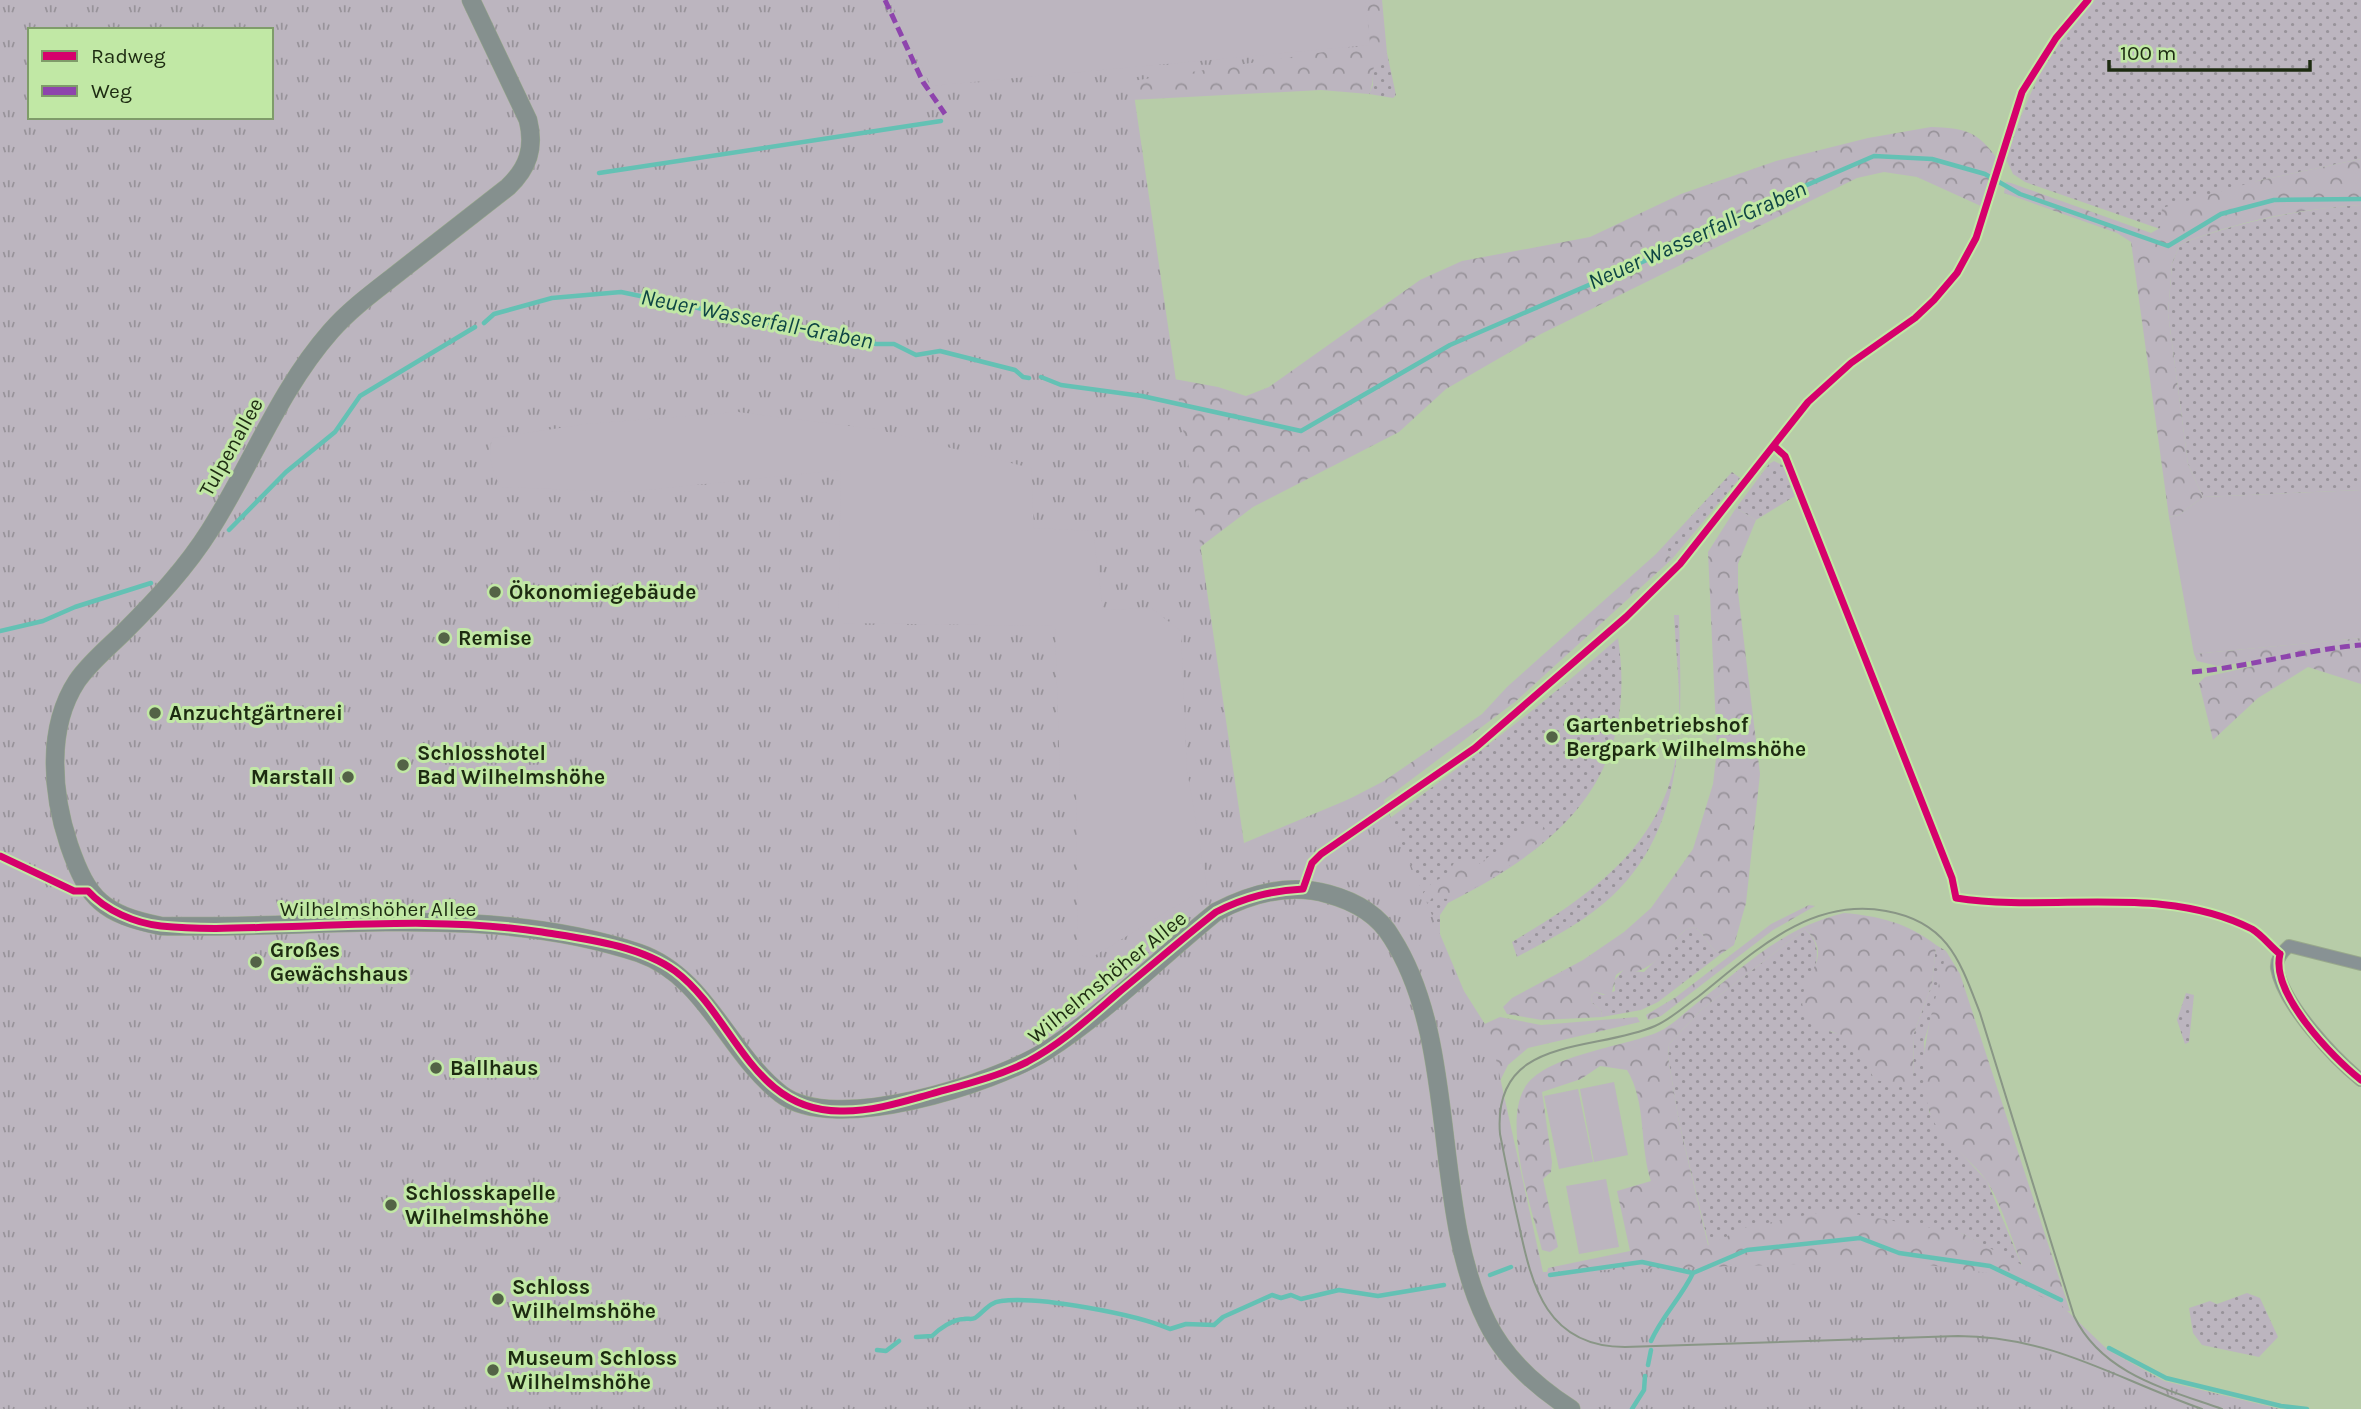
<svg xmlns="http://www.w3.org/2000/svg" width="2361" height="1409" viewBox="0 0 2361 1409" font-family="Karla,sans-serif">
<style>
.grass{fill:url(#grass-dots)}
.forest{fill:url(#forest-crowns)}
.park{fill:url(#park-tufts);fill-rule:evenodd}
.garden{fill:#bcb5bf}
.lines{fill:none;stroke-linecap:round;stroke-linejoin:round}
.stream{stroke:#64c1b4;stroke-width:4.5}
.street-casing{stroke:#99a98c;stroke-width:14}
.secondary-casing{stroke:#99a98c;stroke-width:19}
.street{stroke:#889294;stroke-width:12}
.secondary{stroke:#85908e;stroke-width:18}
.tram{stroke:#899686;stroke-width:2}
.quiet{stroke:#8e44ad;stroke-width:5;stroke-dasharray:10 5;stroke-linecap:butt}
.cycleway-casing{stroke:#c1e8a5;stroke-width:11}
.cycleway{stroke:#d6006c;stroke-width:7}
.poi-dot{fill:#536346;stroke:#c1e8a5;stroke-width:2.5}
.labels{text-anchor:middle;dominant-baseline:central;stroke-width:6;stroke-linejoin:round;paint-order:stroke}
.street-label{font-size:21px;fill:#1d2b11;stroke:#c1e8a5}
.poi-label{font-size:21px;font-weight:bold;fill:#1d2b11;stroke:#c1e8a5;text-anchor:start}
.water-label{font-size:23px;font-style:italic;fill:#0e4544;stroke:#c1e8a5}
</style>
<defs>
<pattern id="grass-dots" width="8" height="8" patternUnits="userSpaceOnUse" patternTransform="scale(1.75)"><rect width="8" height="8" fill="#bcb5bf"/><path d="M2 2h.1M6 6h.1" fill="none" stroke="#98939a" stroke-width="1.8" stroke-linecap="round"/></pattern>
<pattern id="forest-crowns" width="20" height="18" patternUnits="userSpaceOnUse" patternTransform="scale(1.75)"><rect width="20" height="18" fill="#bcb5bf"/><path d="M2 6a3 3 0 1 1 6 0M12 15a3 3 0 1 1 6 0" fill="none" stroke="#98939a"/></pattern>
<pattern id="park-tufts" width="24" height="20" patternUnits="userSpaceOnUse" patternTransform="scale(1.75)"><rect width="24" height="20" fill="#bcb5bf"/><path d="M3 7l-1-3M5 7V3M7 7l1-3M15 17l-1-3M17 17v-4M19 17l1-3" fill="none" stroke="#98939a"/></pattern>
</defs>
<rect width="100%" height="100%" fill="#b7cca8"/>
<path class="grass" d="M2095 0H2361V159L2257 181 2160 229 2025 182 2013 174 2006 159C2026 97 2048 47 2095 0Z
M1387 53 1396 95 1393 98 1369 94 1373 85 1372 66 1378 56Z
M2361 205V490L2203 497 2188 464 2168 313 2172 264 2180 244C2238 222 2299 209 2361 205Z
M1774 461 1784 466 1795 496 1756 520 1736 508 1769 464Z
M1732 472 1740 478 1672 559 1667 554H1656Z
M1674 615H1679C1681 718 1691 831 1603 904 1577 926 1546 941 1517 957L1512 942C1593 894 1670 841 1678 739 1682 699 1676 656 1674 615Z
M1618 638C1639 777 1562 845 1448 903L1440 915V937L1386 821C1466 763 1544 704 1618 638Z
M1694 927C1707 934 1708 949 1721 954L1658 1002 1641 1010 1602 1017 1601 1010 1592 1003 1591 996 1595 992 1603 995 1615 991 1614 981 1623 970 1644 972 1685 930Z
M1805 929C1829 950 1811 976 1802 1002L1831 1032 1847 1036 1860 1050 1875 1080 1913 1078 1914 1033 1932 984 1936 945 1946 951 1941 984 1924 1042 1929 1112 1945 1136 1987 1181 2022 1266 1961 1233 1748 1227 1709 1246 1679 1122 1668 1057 1669 1044 1702 1009Z
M2186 993 2194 995 2189 1042 2185 1044 2177 1020Z
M2247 1293 2260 1298 2278 1337 2259 1357 2202 1345 2193 1333 2189 1308 2210 1301 2217 1304Z"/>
<path class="forest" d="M1365 0H1382L1387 53C1365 67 1378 74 1369 94L1321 90 1131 100 1126 79Z
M1931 127C1965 128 1978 131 1998 160L1983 207 1917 177 1884 172 1857 178 1541 334 1446 389 1399 432 1253 507 1195 551 1152 375 1218 387 1246 396 1269 387 1420 280 1462 261 1590 237 1681 194 1776 161 1868 138Z
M2361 159V205C2299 209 2238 221 2180 244L2172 264 2168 313 2188 464 2203 497 2179 515 2169 517 2131 242 2117 233 2004 193 2006 182 2011 183 2151 233 2160 228 2162 208 2257 181Z
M1736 508 1756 520 1738 564V592L1760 774 1746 903 1734 945 1721 954C1708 949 1707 934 1694 927L1685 930C1669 945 1647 980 1623 970L1616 975 1611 996 1595 992 1591 996 1592 1003 1601 1010 1602 1017 1542 1020 1507 1014 1503 1007 1512 998 1583 960 1624 932 1651 908 1693 849 1713 784 1717 750 1708 552Z
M1656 554H1667L1672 559 1515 702 1376 806 1303 823 1384 781 1482 714 1507 687Z
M2361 638V684L2308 667 2258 698 2213 740 2199 683 2205 677 2254 666V661L2218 666 2197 661 2194 654Z
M1533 824 1541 825 1547 830C1545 846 1471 893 1454 898 1449 899 1438 899 1432 898L1425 907 1421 896 1431 884 1447 874 1456 860 1479 864Z
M1809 905 1815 906 1773 930 1661 1016 1648 1020 1646 1015 1676 997 1771 924Z
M1844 913C1879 916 1908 923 1936 945L1932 984 1914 1033 1913 1078 1907 1086 1875 1080C1852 1035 1854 1040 1808 1023 1806 1017 1802 1008 1802 1001 1804 972 1835 956 1805 929L1702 1009 1669 1044 1668 1057 1679 1122 1708 1245 1747 1227 1832 1210 1961 1233 2022 1265C2012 1240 2001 1202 1986 1180 1970 1157 1937 1139 1929 1110 1913 1053 1937 1005 1946 951L1960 974 2070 1311 1546 1278 1548 1268 1630 1251 1617 1191 1651 1181C1639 1145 1647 1103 1627 1070L1600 1066 1581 1079 1542 1092 1552 1162 1551 1172 1543 1179 1558 1247 1550 1252 1542 1250C1532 1209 1503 1127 1524 1089 1542 1055 1625 1047 1658 1032 1672 1026 1685 1012 1697 1003 1746 965 1782 928 1844 913Z
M1500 1017 1541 1025 1637 1017 1640 1022 1528 1048 1508 1065 1496 1089 1467 1032Z"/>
<path class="park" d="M0 0H1366L1370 45 1132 81 1244 843 1378 787 1464 991 1490 1032 1543 1272 1899 1261 1988 1273 2062 1306 2108 1350 2164 1381 2280 1409H0ZM30 30H271V117H30Z"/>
<path class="garden" d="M890 0H1365L1370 45 931 86Z
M738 412 875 429 1031 468 1034 528 1093 531 1103 610 1151 608 1181 631 1187 770 1207 887 1091 958 1078 955 1076 775H1060L1055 626 838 623 841 470 626 492 501 487C493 474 486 452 493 438L586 424Z
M2361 490V638L2194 654 2169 517 2179 515 2203 497Z
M1614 1082 1628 1155 1594 1162 1580 1089Z
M1578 1089 1593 1162 1559 1169 1544 1096Z
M1606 1179 1619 1247 1579 1254 1566 1186Z"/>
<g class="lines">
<path class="stream" d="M599 173 941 121
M484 323 494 314 552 298 621 292 813 332H834L876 344H894L916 355 940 351 1015 370 1023 377 1029 378
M1041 377 1061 385 1142 396 1301 431 1450 345 1656 256 1756 207 1874 156 1932 159 1985 174 2020 194 2168 246 2221 214 2274 200 2361 199
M229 530 286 472 335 432 360 396 475 327
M0 631 43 621 75 607 151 583
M1490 1275 1511 1267
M1550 1275 1642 1262 1693 1273
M916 1337 932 1336C939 1329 953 1319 964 1319 968 1318 971 1320 975 1318 984 1312 989 1302 1001 1301 1039 1296 1135 1314 1170 1329L1186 1324 1214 1325 1223 1317 1272 1295 1281 1298 1291 1295 1301 1299 1339 1290 1378 1296 1444 1285
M1651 1341C1662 1316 1681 1298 1693 1273L1747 1250 1860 1238 1899 1253 1990 1266 2061 1300
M2109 1348 2166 1378 2281 1406 2307 1409
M877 1350 886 1351 899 1341
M1648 1365 1651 1350
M1632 1409 1644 1390 1645 1376"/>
<g class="street-casing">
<path id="street" d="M2361 964 2289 946C2282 952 2276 959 2277 968 2283 1004 2334 1058 2361 1080"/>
</g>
<g class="secondary-casing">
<path id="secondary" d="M471 0 528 120C535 148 528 168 508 187 473 214 438 242 403 269 378 289 352 307 331 331 279 390 252 464 210 530 186 568 156 600 125 631 109 647 90 662 77 681 46 728 52 794 69 845 88 900 103 914 161 926 319 930 486 902 639 953 706 976 728 1053 781 1094 834 1135 993 1084 1046 1051 1107 1012 1160 957 1216 912 1250 894 1290 883 1328 894 1354 901 1378 914 1392 938 1460 1045 1430 1208 1487 1322 1505 1359 1537 1387 1571 1409"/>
</g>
<use href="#street" class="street"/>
<use href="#secondary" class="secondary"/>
<path class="tram" d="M2202 1409C2114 1378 2055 1337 1958 1336L1625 1347C1547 1347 1532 1287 1519 1225 1512 1195 1506 1164 1500 1134 1492 1034 1593 1053 1655 1026 1671 1019 1685 1006 1699 996 1754 952 1810 897 1886 911 1948 922 1960 961 1980 1013L2074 1316C2102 1374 2166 1389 2222 1409"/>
<path class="quiet" d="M885 0 923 82 945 114
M2192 672C2249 667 2304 650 2361 645"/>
<g class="cycleway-casing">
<path id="cycleway" d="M1774 446 1785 456 1952 878 1956 898C2052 913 2162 883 2252 929 2262 935 2271 947 2280 954
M0 856 74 891H88C106 911 135 923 161 926 209 931 259 927 307 926 386 923 464 920 542 932 585 939 639 945 675 971 735 1016 752 1114 844 1111 874 1111 902 1102 931 1094 963 1085 997 1077 1027 1062 1061 1044 1089 1018 1118 993 1151 966 1183 938 1216 912 1245 897 1271 891 1303 889L1312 863 1321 854 1475 748 1626 617 1680 564 1808 402 1851 363 1915 318 1934 300 1957 273 1976 238 2022 92 2056 38 2088 0
M2280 954C2270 993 2332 1057 2361 1080"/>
</g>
<use href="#cycleway" class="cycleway"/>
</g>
<g class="poi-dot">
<circle cx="495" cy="592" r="7"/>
<circle cx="444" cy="638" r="7"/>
<circle cx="155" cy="713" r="7"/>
<circle cx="1552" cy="737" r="7"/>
<circle cx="403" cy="765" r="7"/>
<circle cx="348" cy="777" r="7"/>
<circle cx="256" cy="962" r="7"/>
<circle cx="436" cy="1068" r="7"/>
<circle cx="391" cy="1205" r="7"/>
<circle cx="498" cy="1299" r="7"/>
<circle cx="493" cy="1370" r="7"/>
</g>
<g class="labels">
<g class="street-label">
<text transform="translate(231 447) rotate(-61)">Tulpenallee</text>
<text x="378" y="909">Wilhelmshöher Allee</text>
<text transform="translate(1107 977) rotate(-39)">Wilhelmshöher Allee</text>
</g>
<g class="poi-label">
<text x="509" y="592">Ökonomiegebäude</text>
<text x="458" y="638">Remise</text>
<text x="169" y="713">Anzuchtgärtnerei</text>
<text x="1566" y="725">Gartenbetriebshof<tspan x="1566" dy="24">Bergpark Wilhelmshöhe</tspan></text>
<text x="417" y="753">Schlosshotel<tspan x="417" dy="24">Bad Wilhelmshöhe</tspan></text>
<text x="334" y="777" text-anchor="end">Marstall</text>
<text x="270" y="950">Großes<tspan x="270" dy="24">Gewächshaus</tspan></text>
<text x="450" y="1068">Ballhaus</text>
<text x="405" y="1193">Schlosskapelle<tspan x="405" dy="24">Wilhelmshöhe</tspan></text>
<text x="512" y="1287">Schloss<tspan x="512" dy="24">Wilhelmshöhe</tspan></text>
<text x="507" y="1358">Museum Schloss<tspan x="507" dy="24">Wilhelmshöhe</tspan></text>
</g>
<g class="water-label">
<text transform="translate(1697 235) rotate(-24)">Neuer Wasserfall-Graben</text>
<text transform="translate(757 319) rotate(11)">Neuer Wasserfall-Graben</text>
</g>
</g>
<rect x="28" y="28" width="245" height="91" fill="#c1e8a5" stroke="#7f9c6a" stroke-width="2"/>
<rect x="42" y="51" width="35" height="10" fill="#d6006c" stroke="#7f9c6a" stroke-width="2"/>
<text x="91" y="63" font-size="21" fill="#1d2b11">Radweg</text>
<rect x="42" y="86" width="35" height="10" fill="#8e44ad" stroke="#7f9c6a" stroke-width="2"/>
<text x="91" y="98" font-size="21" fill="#1d2b11">Weg</text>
<path d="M2109 60v10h201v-10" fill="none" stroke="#1d2b11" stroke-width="3.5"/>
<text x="2120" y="60" font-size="21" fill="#1d2b11" stroke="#c1e8a5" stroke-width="5" paint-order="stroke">100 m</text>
</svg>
